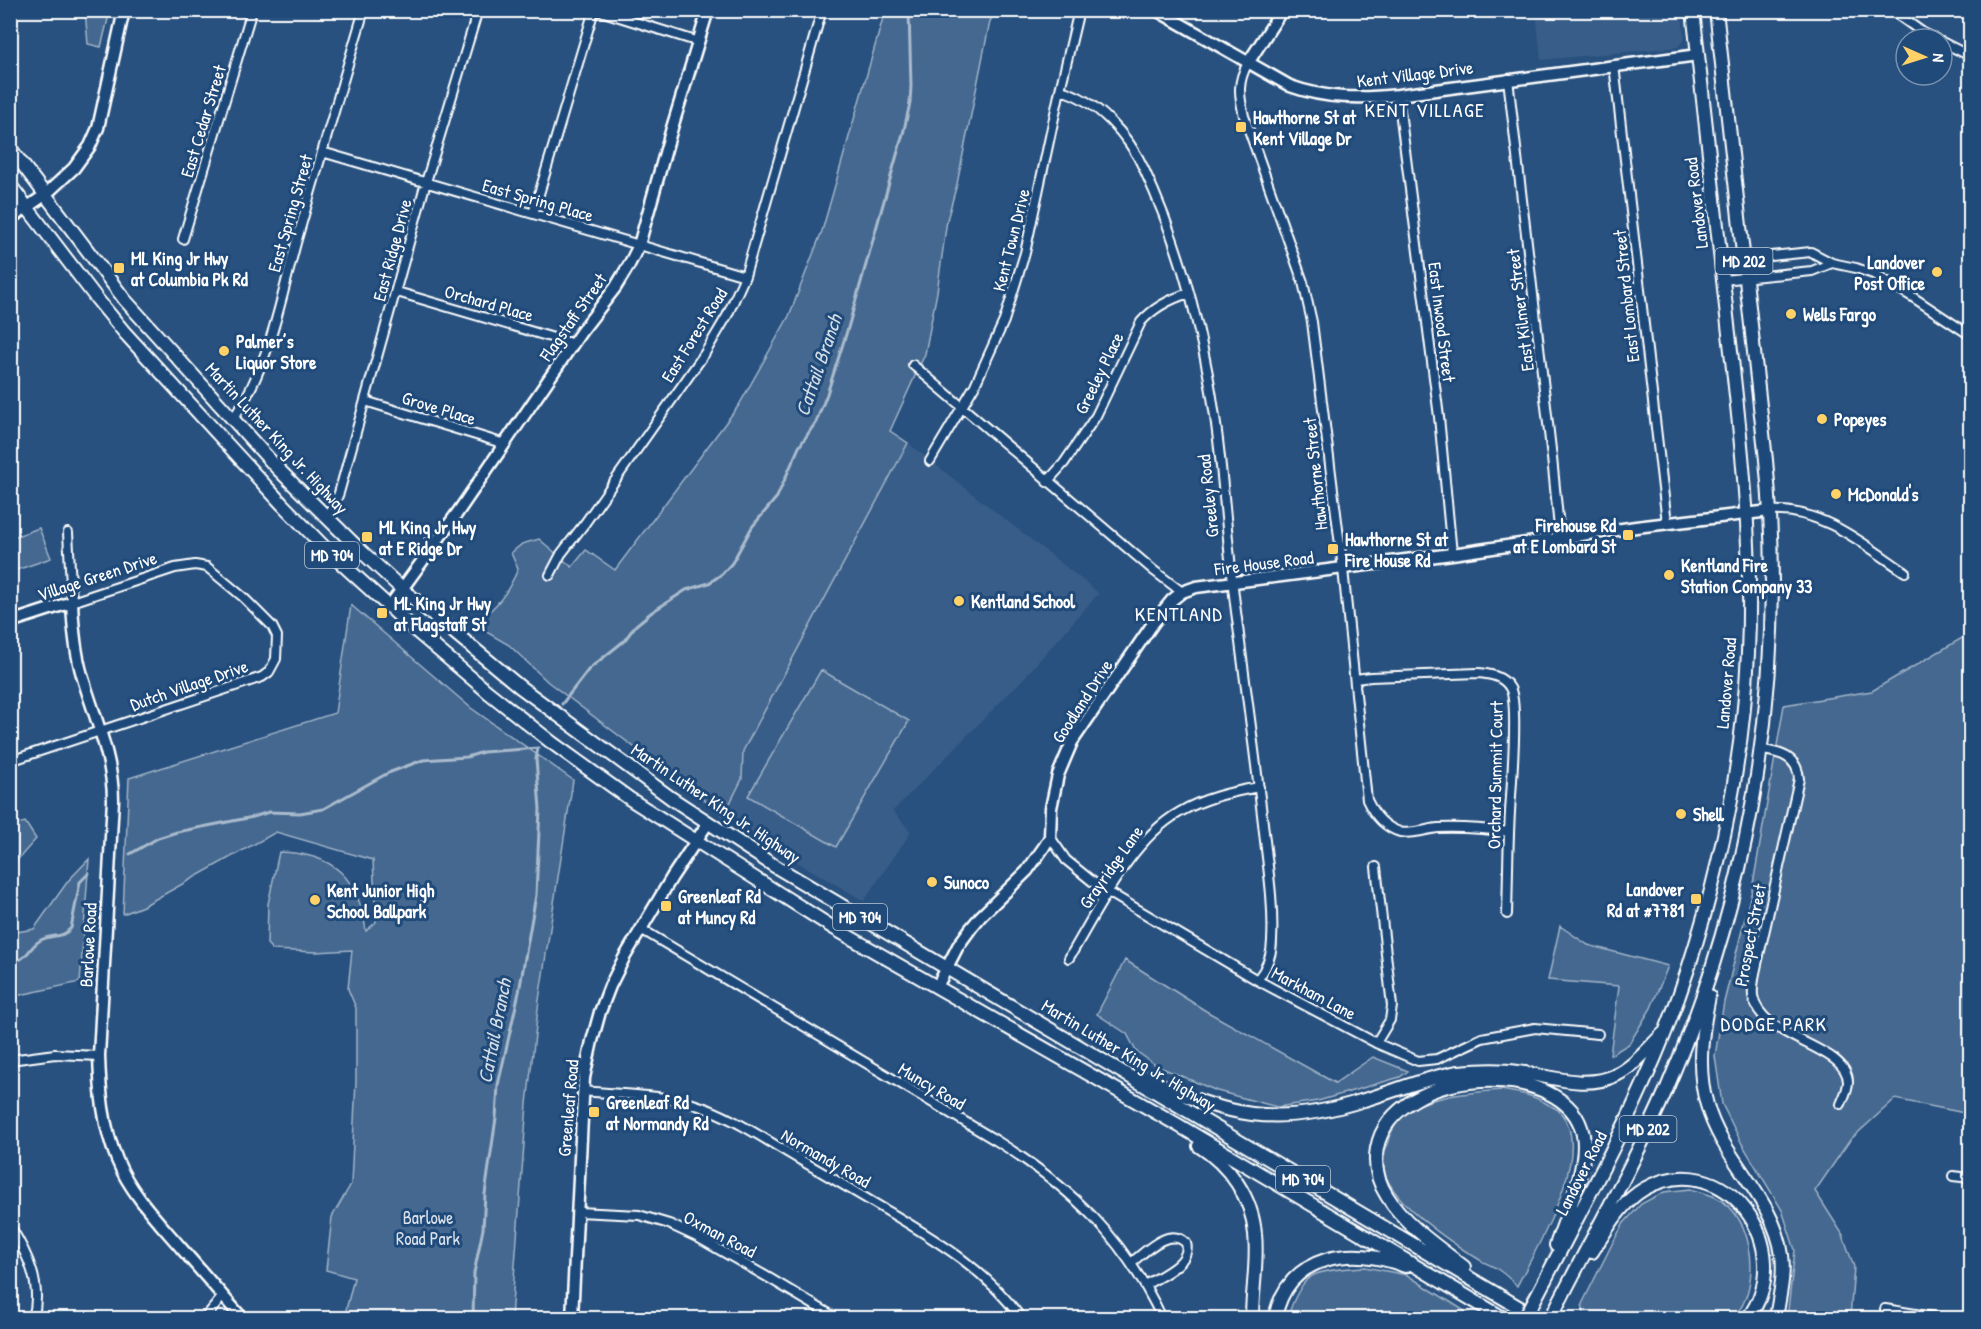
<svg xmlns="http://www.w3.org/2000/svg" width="1981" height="1329" viewBox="0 0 1981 1329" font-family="'Patrick Hand',sans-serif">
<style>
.built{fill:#375d88}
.green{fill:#446890;stroke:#a2b4c8;stroke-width:1.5}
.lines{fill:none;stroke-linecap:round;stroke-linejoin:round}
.stream{stroke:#aabbcd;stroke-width:3}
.street-casing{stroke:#fff;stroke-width:12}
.secondary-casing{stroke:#fff;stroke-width:15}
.primary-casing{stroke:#fff;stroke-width:16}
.street{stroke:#1f4a7a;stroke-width:8}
.secondary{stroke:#1f4a7a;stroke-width:10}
.primary{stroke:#1f4a7a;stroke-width:12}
.primary-bridge-casing{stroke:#fff;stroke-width:16;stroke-linecap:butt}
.primary-bridge{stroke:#1f4a7a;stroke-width:12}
.poi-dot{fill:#ffd166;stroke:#1f4a7a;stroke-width:2}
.labels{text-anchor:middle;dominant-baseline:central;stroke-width:6;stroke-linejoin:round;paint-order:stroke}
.shield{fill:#1f4a7a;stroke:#bcc9d7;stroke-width:1.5}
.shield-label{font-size:16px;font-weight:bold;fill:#fff}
.street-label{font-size:18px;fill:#fff;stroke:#1f4a7a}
.poi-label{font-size:18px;font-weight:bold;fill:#fff;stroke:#1f4a7a;text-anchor:start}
.park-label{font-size:18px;fill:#dae1e9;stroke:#1f4a7a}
.neighbourhood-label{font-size:20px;letter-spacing:1.5px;fill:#fff;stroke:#1f4a7a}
.water-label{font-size:20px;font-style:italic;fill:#d4dde6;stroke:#1f4a7a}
</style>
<rect width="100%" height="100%" fill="#28517f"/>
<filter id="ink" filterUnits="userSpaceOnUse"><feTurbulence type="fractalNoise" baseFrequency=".0167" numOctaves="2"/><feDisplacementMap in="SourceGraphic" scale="12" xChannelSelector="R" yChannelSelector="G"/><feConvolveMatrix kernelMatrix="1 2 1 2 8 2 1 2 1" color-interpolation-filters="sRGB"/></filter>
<g filter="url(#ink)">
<path class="built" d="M1536 11H1681L1685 38 1678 47 1541 60Z
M908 443 1099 593 1023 679 893 811 911 832 864 901 785 855 724 815 742 779 743 751Z"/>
<path class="green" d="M85 11H110L101 47 88 44Z
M885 11H996L990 21 957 184 947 220 937 292 925 354 890 431 908 443 743 751 742 779 724 815 548 682 509 645 483 630 479 619C498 607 509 590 518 569L511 553 522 544 539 539 572 567 586 550 615 570 739 405 789 316 822 231Z
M39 528 51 558 11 572V538Z
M351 605 471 708 573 780 539 1000 527 1104 511 1318H344L354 1278 326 1270 332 1217 351 1184 356 1081V1008L348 989 352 950 316 952 273 950 267 944 268 904 279 852C334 853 359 878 366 931L376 922 373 860 276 832 143 906 123 914 129 778 335 713Z
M1970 629V1114L1895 1099 1850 1140 1815 1191 1843 1235 1854 1267 1850 1318H1787L1795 1250 1782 1210 1742 1144 1722 1104 1715 1056 1724 1002 1752 890 1784 705 1872 691 1964 637Z
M821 670 909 721 836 847 748 796Z
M25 822 36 839 11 867V826Z
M89 859 80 982 11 997V933L34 929 68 881Z
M1560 926 1588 945 1668 966 1651 1008 1629 1044 1610 1055 1619 986 1548 980Z
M1125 960 1206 1011 1335 1083 1373 1057 1408 1071 1400 1077 1318 1101 1277 1107 1217 1091 1157 1066 1136 1051 1127 1034 1097 1014Z
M1501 1090C1520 1093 1531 1094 1549 1105 1552 1107 1558 1109 1560 1112 1596 1151 1537 1247 1517 1286 1512 1281 1506 1275 1500 1271 1494 1266 1486 1264 1480 1260 1453 1244 1395 1205 1385 1174 1382 1162 1385 1149 1389 1138 1404 1094 1463 1094 1501 1090Z
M1690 1189C1699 1192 1709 1194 1717 1198 1751 1215 1759 1272 1743 1304 1741 1309 1735 1314 1732 1318H1585L1582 1304 1612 1244 1624 1223 1641 1204 1664 1192Z
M1365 1267 1407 1275 1476 1318H1288C1290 1307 1300 1284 1310 1277 1323 1269 1351 1268 1365 1267Z"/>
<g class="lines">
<path class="stream" d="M562 704 589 669 624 641 636 625 652 612 686 590 709 583 722 574 732 563 752 527 777 497 799 447 816 422 827 394 848 328 904 130 910 103 911 86 909 10
M130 854 158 838 177 832 253 817 269 812 300 813 323 809 388 773 423 760 467 757 483 752 538 748 536 759 540 809 536 895 519 992 498 1085 496 1118 485 1194 483 1229 474 1273 473 1318
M10 963C31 958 28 947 41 940 52 934 62 939 71 928L80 882 89 873"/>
<g class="street-casing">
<path id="street" d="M597 10 699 42
M1891 10 1922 32 1936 39
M1942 42 1970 56
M1248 63C1237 82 1239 95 1244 116L1303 282 1312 322 1343 569 1367 800C1374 815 1384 827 1400 832 1411 835 1427 829 1438 828 1462 827 1486 829 1509 832
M1614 65 1667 523
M1508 79 1552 458 1560 538
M1060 90C1096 99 1129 136 1144 169 1172 229 1192 294 1205 359 1223 444 1225 533 1237 619 1246 690 1256 761 1264 832 1268 868 1274 905 1272 941 1272 956 1266 969 1257 980
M1398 95 1439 417 1452 554
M322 152 745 276
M533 214 594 10
M183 239 252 10
M1721 261 1811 252 1832 263 1856 268 1876 275 1911 296 1970 335
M1723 280 1812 271 1832 263
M397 292 574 344
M913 365 1153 570 1182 592
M365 401 505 444
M233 419C269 367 280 302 296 243 318 165 341 88 364 10
M930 461 975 385 1004 321 1025 253 1060 90 1079 10
M1047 482 1064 463 1096 416 1141 322C1154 307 1170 299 1189 293
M1770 511C1820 507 1865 545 1905 572
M326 517 334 505 339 493 426 182 478 10
M550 575 561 554 585 523 705 353 727 316 745 276 822 10
M1355 679 1371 677 1478 673C1490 674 1503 676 1510 688 1519 703 1511 791 1510 812 1508 846 1508 880 1507 914
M1761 750C1780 752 1798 757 1799 779L1755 973C1754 980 1752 988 1753 996 1760 1040 1848 1045 1848 1082 1848 1089 1844 1097 1841 1104
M10 761 262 677 269 672 276 659 277 636 272 626 243 597 207 567 195 565 175 568 72 602 68 533
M1050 837 1066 860 1098 886 1257 980 1376 1043 1418 1061 1437 1059 1482 1038 1535 1028 1598 1034
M1376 867 1392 1006 1390 1020 1376 1043
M641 929 997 1141C1072 1188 1124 1238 1162 1318
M1069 958C1098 910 1130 840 1180 812 1204 798 1231 792 1259 787
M10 1060 55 1054 99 1056
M584 1091C619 1095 660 1094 693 1104 730 1115 764 1139 797 1158 829 1176 860 1195 891 1213 941 1243 987 1271 1021 1318
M1953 1176 1970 1178
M578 1212 639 1215 669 1224 697 1237 769 1278 836 1318
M10 1226C27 1253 43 1285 33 1318
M1131 1263C1145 1252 1169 1226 1186 1243 1192 1263 1160 1276 1145 1285
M1885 1309 1940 1318
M205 1318 223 1296"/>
</g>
<g class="secondary-casing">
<path id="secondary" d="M1156 10 1290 86C1326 99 1360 99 1398 95L1698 55
M1248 63 1282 10
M10 219 45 195 74 168 90 146 98 128 124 10
M389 607 458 512 581 332 615 288 629 265 639 245 672 128 708 10
M10 622 72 602C73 627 75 651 82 675 94 716 113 757 113 800L99 1056C100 1091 103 1126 117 1160 131 1194 158 1221 182 1249 202 1272 222 1295 242 1318
M937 987 958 946 971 928 981 916 1027 871 1044 847 1050 837 1051 808 1058 775 1072 742 1154 622 1172 600 1182 592 1196 587 1452 554 1636 527 1770 511
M572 1318 584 1078 592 1041 600 1012 610 986 624 958 672 877 708 823"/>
</g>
<g class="primary-casing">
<path id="primary" d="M10 148 125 300 277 468 360 550 402 589 520 687 671 798 773 865 1537 1318
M10 185 97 299 125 333 283 505 329 552 416 631 488 692 551 742 630 799 832 927 1178 1125 1503 1318
M1709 996C1702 1032 1696 1068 1707 1105 1722 1160 1774 1197 1782 1255 1785 1276 1779 1298 1776 1318
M1145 1077C1225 1117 1277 1128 1364 1100 1395 1091 1427 1077 1459 1072 1479 1070 1499 1069 1518 1072 1550 1076 1586 1090 1616 1075 1635 1066 1649 1047 1664 1033
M1199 1146C1229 1165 1252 1197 1255 1234 1258 1262 1252 1290 1252 1318
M1592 1252C1606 1231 1621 1202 1644 1189 1724 1143 1800 1248 1748 1318
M1464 1267C1437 1246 1405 1225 1387 1196 1378 1182 1374 1165 1377 1148 1393 1065 1569 1057 1583 1135 1589 1165 1566 1216 1556 1245
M1545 1280C1598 1178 1653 1078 1688 969 1721 867 1743 760 1748 653 1753 540 1741 436 1728 325 1717 220 1705 115 1693 10
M1275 1318C1287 1254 1353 1245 1405 1266
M1551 1318C1589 1242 1633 1167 1667 1088 1752 891 1787 674 1766 460L1716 10"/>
</g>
<use href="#street" class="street"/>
<use href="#secondary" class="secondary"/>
<use href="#primary" class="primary"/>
<g class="primary-bridge-casing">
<path id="primary-bridge" d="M1525 1318 1545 1280"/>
</g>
<use href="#primary-bridge" class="primary-bridge"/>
</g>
</g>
<g class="poi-dot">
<rect x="1235" y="121" width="12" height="12" rx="3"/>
<rect x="113" y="262" width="12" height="12" rx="3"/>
<circle cx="1937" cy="272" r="6"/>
<circle cx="1791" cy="314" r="6"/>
<circle cx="224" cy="351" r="6"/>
<circle cx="1822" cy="419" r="6"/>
<circle cx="1836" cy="494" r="6"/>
<rect x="1622" y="529" width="12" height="12" rx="3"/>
<rect x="361" y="531" width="12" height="12" rx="3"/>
<rect x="1327" y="543" width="12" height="12" rx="3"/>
<circle cx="1669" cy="575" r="6"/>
<circle cx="959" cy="601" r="6"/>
<rect x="376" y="607" width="12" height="12" rx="3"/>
<circle cx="1681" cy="814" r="6"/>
<circle cx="932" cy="882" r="6"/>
<rect x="1690" y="893" width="12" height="12" rx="3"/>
<circle cx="315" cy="900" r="6"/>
<rect x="660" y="900" width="12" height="12" rx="3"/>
<rect x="588" y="1106" width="12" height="12" rx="3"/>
</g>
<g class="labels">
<g class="shield">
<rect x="1715.5" y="248" width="57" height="26" rx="4.5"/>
<rect x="305" y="542" width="54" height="26" rx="4.5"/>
<rect x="833" y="904" width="54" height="26" rx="4.5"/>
<rect x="1619.5" y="1116" width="57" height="26" rx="4.5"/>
<rect x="1276" y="1166" width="54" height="26" rx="4.5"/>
</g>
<g class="shield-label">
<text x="1744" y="261">MD 202</text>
<text x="332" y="555">MD 704</text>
<text x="860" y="917">MD 704</text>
<text x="1648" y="1129">MD 202</text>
<text x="1303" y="1179">MD 704</text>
</g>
<g class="street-label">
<text transform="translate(1415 74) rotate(-7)">Kent Village Drive</text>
<text transform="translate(203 121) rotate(-73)">East Cedar Street</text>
<text transform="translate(538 200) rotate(16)">East Spring Place</text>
<text transform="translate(1696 203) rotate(-97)">Landover Road</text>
<text transform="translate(290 213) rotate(-74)">East Spring Street</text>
<text transform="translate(1011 240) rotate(-76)">Kent Town Drive</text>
<text transform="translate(392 250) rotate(-75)">East Ridge Drive</text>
<text transform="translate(1626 296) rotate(-96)">East Lombard Street</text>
<text transform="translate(489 303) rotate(16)">Orchard Place</text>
<text transform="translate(1520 310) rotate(-97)">East Kilmer Street</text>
<text transform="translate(573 317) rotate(-55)">Flagstaff Street</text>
<text transform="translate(1442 322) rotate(83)">East Inwood Street</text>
<text transform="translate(694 335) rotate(-58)">East Forest Road</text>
<text transform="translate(1099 373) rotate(-64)">Greeley Place</text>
<text transform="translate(439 408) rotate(17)">Grove Place</text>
<text transform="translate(277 438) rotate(47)">Martin Luther King Jr. Highway</text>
<text transform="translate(1315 474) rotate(-96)">Hawthorne Street</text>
<text transform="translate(1208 496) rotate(-96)">Greeley Road</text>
<text transform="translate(1264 563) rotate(-7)">Fire House Road</text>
<text transform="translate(97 576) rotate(-18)">Village Green Drive</text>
<text transform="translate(1726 683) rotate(-85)">Landover Road</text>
<text transform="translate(189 685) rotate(-19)">Dutch Village Drive</text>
<text transform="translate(1082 701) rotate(-57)">Goodland Drive</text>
<text transform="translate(1495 775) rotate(-89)">Orchard Summit Court</text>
<text transform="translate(716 803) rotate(34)">Martin Luther King Jr. Highway</text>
<text transform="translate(1111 867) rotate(-55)">Grayridge Lane</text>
<text transform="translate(1750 935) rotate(-79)">Prospect Street</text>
<text transform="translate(88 945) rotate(-87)">Barlowe Road</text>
<text transform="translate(1314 993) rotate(28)">Markham Lane</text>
<text transform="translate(1129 1055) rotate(31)">Martin Luther King Jr. Highway</text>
<text transform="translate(932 1086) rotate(31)">Muncy Road</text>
<text transform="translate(568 1108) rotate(-85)">Greenleaf Road</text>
<text transform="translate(826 1158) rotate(30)">Normandy Road</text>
<text transform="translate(1581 1173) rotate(-63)">Landover Road</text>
<text transform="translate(720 1234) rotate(28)">Oxman Road</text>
</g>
<g class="poi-label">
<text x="1253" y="117">Hawthorne St at<tspan x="1253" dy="21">Kent Village Dr</tspan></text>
<text x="131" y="258">ML King Jr Hwy<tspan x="131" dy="21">at Columbia Pk Rd</tspan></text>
<text x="1925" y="262" text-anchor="end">Landover<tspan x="1925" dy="21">Post Office</tspan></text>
<text x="1803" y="314">Wells Fargo</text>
<text x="236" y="341">Palmer’s<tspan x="236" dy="21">Liquor Store</tspan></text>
<text x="1834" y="419">Popeyes</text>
<text x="1848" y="494">McDonald's</text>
<text x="1616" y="525" text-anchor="end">Firehouse Rd<tspan x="1616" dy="21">at E Lombard St</tspan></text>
<text x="379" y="527">ML King Jr Hwy<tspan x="379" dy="21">at E Ridge Dr</tspan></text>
<text x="1345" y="539">Hawthorne St at<tspan x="1345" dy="21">Fire House Rd</tspan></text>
<text x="1681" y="565">Kentland Fire<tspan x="1681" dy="21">Station Company 33</tspan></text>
<text x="971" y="601">Kentland School</text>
<text x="394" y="603">ML King Jr Hwy<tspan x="394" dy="21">at Flagstaff St</tspan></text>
<text x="1693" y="814">Shell</text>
<text x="944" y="882">Sunoco</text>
<text x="1684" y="889" text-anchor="end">Landover<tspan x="1684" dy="21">Rd at #7781</tspan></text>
<text x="327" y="890">Kent Junior High<tspan x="327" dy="21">School Ballpark</tspan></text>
<text x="678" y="896">Greenleaf Rd<tspan x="678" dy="21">at Muncy Rd</tspan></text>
<text x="606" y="1102">Greenleaf Rd<tspan x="606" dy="21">at Normandy Rd</tspan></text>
</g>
<g class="park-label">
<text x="428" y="1217">Barlowe<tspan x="428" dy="21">Road Park</tspan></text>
</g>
<g class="neighbourhood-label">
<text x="1425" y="109">KENT VILLAGE</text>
<text x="1179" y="613">KENTLAND</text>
<text x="1774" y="1023">DODGE PARK</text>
</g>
<g class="water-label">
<text transform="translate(818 365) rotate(-71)">Cattail Branch</text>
<text transform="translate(494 1031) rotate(-79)">Cattail Branch</text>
</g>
</g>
<rect width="1981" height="1329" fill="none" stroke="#1f4a7a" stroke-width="36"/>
<rect x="18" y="18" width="1945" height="1293" fill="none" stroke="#fff" stroke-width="2" filter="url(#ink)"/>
<g transform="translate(1924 57) rotate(93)"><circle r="28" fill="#1f4a7a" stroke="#7992af" stroke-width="1.5"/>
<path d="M0-4.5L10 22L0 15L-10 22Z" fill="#ffd166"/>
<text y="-9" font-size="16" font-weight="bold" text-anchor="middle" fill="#ffffff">N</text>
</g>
</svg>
